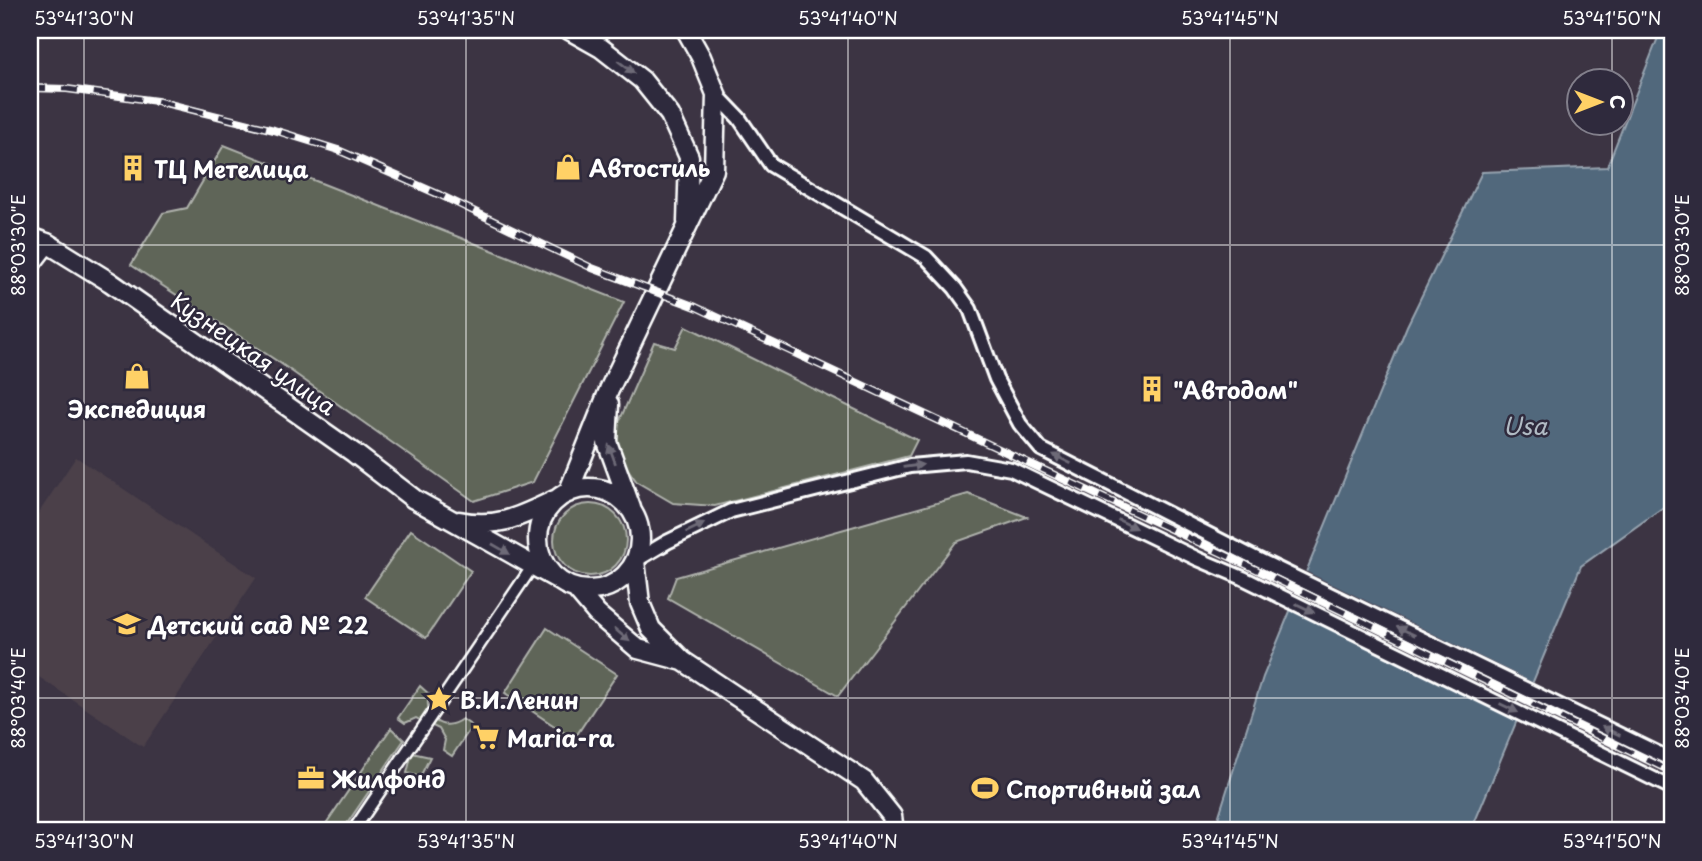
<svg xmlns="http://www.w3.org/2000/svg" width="1702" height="861" viewBox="0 0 1702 861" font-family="'Playpen Sans',sans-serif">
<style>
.built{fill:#4b404a}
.green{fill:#5f6558;stroke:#afb2ac;stroke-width:2}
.water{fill:#51677c;stroke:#97a4b0;stroke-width:2}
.pier{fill:#3c3443}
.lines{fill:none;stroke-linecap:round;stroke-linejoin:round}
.pedestrian-casing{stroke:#fff;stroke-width:15}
.minor-casing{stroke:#fff;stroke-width:18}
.secondary-casing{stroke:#fff;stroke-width:23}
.pedestrian{stroke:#2f2a3d;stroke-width:10}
.minor{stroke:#2f2a3d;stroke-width:12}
.secondary{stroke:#2f2a3d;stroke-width:18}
.rail-casing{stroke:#fff;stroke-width:8}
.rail{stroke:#2f2a3d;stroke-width:5;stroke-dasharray:16;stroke-linecap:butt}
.oneway{fill:#6d6a77}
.ticks{fill:none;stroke:#fff;stroke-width:2;stroke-opacity:0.45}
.labels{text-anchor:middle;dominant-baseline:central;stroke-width:5;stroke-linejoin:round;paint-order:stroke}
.poi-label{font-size:23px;font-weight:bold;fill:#fff;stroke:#2f2a3d;text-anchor:start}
.street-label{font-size:23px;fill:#fff;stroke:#2f2a3d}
.water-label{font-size:24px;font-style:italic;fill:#b1bbc4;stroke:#2f2a3d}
.neatline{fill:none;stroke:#fff;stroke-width:2.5}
.ticks-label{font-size:18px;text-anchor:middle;fill:#fff}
</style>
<rect width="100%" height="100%" fill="#3c3443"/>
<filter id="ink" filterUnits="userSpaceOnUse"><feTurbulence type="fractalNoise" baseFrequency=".0143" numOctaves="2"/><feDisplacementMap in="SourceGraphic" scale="14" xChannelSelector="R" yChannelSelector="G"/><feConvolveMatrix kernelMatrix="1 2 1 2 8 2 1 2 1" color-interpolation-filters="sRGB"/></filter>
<g filter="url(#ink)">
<path class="built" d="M76 457 256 578 143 747 30 671V526Z"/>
<path class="green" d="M224 145 624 302 533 482 474 501 280 363 131 265 163 213 187 208Z
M686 326 917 440 909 456 715 506 673 503 637 482 620 458 615 431 654 342 675 348Z
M968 494 1027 517 956 542 838 696 668 598 676 577Z
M554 540a36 36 0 1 1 72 0a36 36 0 1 1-72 0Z
M411 530 471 571 426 638 365 597Z
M547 628 617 674 574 739 505 693Z
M420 686 429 694C423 717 441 734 462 719L472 726 452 756 443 750 445 740 439 729 416 718 405 723 398 718Z
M391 728 404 740 342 831H321Z
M412 753 430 757 420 777 407 773Z"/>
<path class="water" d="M1661 30H1672V501L1581 566 1471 831H1214L1263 677 1407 326 1482 172 1607 167Z"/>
<path class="pier" d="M1303 570 1536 684 1520 721 1288 608Z"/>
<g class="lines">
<g class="pedestrian-casing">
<path id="pedestrian" d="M353 831 532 567"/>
</g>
<g class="minor-casing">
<path id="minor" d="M716 94 739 118 771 165 926 257 955 288 970 309 996 379 1020 424 1041 449 1253 557 1672 760
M635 561 667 542 731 511 910 466 966 461 1011 469 1198 559 1243 578 1672 788"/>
</g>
<g class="secondary-casing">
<path id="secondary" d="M569 30 601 48 642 80 670 115 689 157 687 222
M30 237 47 243 110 282 354 453 414 499 557 579
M30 265 47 243
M609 404 607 442 631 508
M538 539a51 51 0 1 1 102 0a51 51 0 1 1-102 0Z
M568 493 609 390 714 170 716 94 701 57 686 30
M459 521C498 529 521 516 555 500
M635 561 640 603 651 629 683 661 864 781 892 816 894 831
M575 588 597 614 638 649 683 661"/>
</g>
<use href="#pedestrian" class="pedestrian"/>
<use href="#minor" class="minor"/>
<use href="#secondary" class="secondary"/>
<g class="rail-casing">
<path id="rail" d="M30 88 67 89 157 101 274 130 338 150 440 195 592 268 696 307 1249 566 1672 772"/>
</g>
<use href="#rail" class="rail"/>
</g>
<defs><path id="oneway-solid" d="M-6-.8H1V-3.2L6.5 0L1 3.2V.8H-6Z" transform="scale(1.75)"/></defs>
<g class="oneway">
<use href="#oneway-solid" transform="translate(626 67) rotate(38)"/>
<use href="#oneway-solid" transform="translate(612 454) rotate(-110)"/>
<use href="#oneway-solid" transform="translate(1062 459) rotate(-153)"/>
<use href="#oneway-solid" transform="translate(913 466) rotate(-8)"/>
<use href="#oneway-solid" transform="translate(1127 524) rotate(26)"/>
<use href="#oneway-solid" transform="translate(695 528) rotate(-26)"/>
<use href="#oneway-solid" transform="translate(501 549) rotate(30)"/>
<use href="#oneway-solid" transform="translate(1305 608) rotate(26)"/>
<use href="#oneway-solid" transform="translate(1406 631) rotate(-154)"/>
<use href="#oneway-solid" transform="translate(622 635) rotate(40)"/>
<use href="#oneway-solid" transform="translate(1509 708) rotate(26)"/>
<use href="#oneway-solid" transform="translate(1611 731) rotate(-154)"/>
</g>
</g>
<path class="ticks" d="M84 30V831M466 30V831M848 30V831M1230 30V831M1612 30V80M1612 122V831M30 245H1672M30 698H1672"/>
<defs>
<g id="shop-bare" transform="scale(2.1)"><path d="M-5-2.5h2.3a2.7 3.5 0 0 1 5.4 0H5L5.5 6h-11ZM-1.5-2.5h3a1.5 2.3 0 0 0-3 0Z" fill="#ffd166" stroke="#2f2a3d" stroke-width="2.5" paint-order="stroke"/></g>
<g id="building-bare" transform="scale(2.1)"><path d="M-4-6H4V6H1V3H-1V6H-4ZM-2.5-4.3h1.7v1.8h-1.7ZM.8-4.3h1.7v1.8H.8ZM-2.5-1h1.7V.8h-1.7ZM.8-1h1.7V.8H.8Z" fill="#ffd166" stroke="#2f2a3d" stroke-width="2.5" paint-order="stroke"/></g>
<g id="school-bare" transform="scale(2.1)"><path d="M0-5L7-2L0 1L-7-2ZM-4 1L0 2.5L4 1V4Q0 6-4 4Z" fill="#ffd166" stroke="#2f2a3d" stroke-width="2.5" paint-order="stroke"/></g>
<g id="sight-bare" transform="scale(2.1)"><path d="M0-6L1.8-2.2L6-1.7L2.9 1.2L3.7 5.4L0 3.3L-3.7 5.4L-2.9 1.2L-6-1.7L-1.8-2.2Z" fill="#ffd166" stroke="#2f2a3d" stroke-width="2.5" paint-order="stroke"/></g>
<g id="supermarket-bare" transform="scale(2.1)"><path d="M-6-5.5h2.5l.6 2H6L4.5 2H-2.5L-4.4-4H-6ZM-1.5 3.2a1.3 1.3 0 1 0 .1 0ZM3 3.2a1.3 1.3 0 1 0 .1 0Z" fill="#ffd166" stroke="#2f2a3d" stroke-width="2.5" paint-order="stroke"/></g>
<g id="office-bare" transform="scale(2.1)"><path d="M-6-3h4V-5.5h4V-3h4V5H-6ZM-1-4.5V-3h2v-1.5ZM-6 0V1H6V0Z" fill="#ffd166" stroke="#2f2a3d" stroke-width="2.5" paint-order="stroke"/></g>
<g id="stadium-bare" transform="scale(2.1)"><path d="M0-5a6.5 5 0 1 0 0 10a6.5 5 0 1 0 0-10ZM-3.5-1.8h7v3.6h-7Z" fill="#ffd166" stroke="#2f2a3d" stroke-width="2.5" paint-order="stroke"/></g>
</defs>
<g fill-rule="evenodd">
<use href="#shop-bare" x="568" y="167"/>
<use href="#building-bare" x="133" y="168"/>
<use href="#shop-bare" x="137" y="376"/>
<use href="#building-bare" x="1152" y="389"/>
<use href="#school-bare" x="127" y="624"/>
<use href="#sight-bare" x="439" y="699"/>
<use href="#supermarket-bare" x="486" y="737"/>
<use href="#office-bare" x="311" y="778"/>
<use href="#stadium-bare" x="985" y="788"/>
</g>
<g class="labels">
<g class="poi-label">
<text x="589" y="167">Автостиль</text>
<text x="154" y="168">ТЦ Метелица</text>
<text x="1173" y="389">"Автодом"</text>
<text x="137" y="408" text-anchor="middle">Экспедиция</text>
<text x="148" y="624">Детский сад № 22</text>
<text x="460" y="699">В.И.Ленин</text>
<text x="507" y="737">Maria-ra</text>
<text x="332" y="778">Жилфонд</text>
<text x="1006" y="788">Спортивный зал</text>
</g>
<g class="street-label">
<text transform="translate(254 353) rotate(35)">Кузнецкая улица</text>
</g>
<g class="water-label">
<text x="1525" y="425">Usa</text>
</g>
</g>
<rect width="1702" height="861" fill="none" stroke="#2f2a3d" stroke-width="77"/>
<g transform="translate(1600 102) rotate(90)"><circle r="33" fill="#2f2a3d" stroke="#827f8b" stroke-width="2"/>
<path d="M0-5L12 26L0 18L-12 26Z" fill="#ffd166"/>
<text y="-10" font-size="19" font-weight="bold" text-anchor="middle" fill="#ffffff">С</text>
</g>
<rect x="38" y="38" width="1626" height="784" class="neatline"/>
<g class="ticks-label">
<text x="84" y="25">53°41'30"N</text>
<text x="466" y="25">53°41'35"N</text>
<text x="848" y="25">53°41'40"N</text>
<text x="1230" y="25">53°41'45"N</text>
<text x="1612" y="25">53°41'50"N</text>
<text transform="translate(1683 245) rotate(-90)" y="6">88°03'30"E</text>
<text transform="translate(19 245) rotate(-90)" y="6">88°03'30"E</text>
<text transform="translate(1683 698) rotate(-90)" y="6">88°03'40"E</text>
<text transform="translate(19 698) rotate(-90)" y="6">88°03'40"E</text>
<text x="84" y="848">53°41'30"N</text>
<text x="466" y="848">53°41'35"N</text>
<text x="848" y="848">53°41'40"N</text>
<text x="1230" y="848">53°41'45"N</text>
<text x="1612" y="848">53°41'50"N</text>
</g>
</svg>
